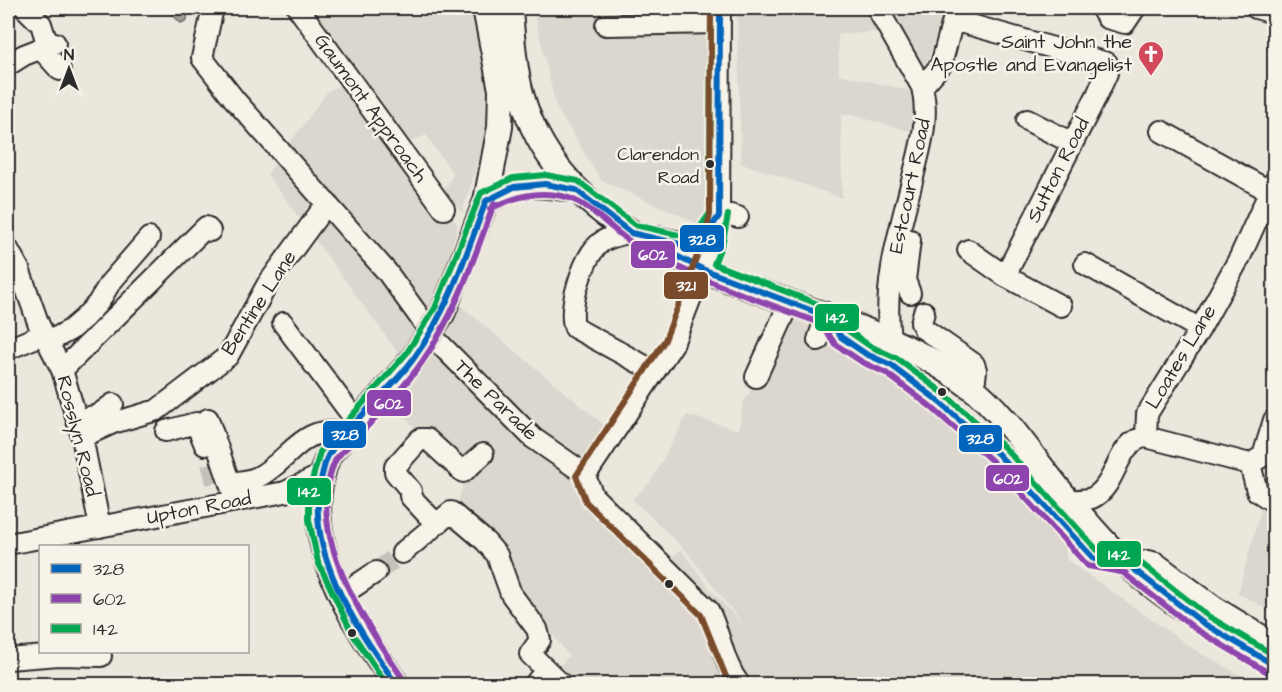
<svg xmlns="http://www.w3.org/2000/svg" width="1282" height="692" viewBox="0 0 1282 692" font-family="'Architects Daughter',sans-serif">
<style>
.built{fill:#dbd7ce}
.water{fill:#a29f98;stroke:#72716c;stroke-width:1.5}
.lines{fill:none;stroke-linecap:round;stroke-linejoin:round}
.minor-tunnel{stroke:#c5c1b9;stroke-width:20;stroke-dasharray:20 10;stroke-linecap:butt}
.minor-casing{stroke:#2b2b2b;stroke-width:24}
.major-casing{stroke:#2b2b2b;stroke-width:28}
.minor{stroke:#f7f3e8;stroke-width:20}
.major{stroke:#f7f3e8;stroke-width:24}
.major-bridge-casing{stroke:#2b2b2b;stroke-width:28;stroke-linecap:butt}
.major-bridge{stroke:#f7f3e8;stroke-width:24}
.bus-1-casing{stroke:#f7f3e8;stroke-width:10}
.bus-2-casing{stroke:#f7f3e8;stroke-width:10}
.bus-3-casing{stroke:#f7f3e8;stroke-width:10}
.bus-4-casing{stroke:#f7f3e8;stroke-width:10}
.bus-1{stroke:#0065bd;stroke-width:6}
.bus-2{stroke:#8e44ad;stroke-width:6}
.bus-3{stroke:#00a651;stroke-width:6}
.bus-4{stroke:#7a4b2a;stroke-width:6}
.bus-dot{fill:#2b2b2b;stroke:#f7f3e8;stroke-width:2}
.labels{text-anchor:middle;dominant-baseline:central;stroke-width:5;stroke-linejoin:round;paint-order:stroke}
.bus-label{font-size:18px;fill:#2b2b2b;stroke:#f7f3e8;text-anchor:end}
.poi-label{font-size:20px;fill:#2b2b2b;stroke:#f7f3e8;text-anchor:end}
.street-label{font-size:20px;fill:#2b2b2b;stroke:#f7f3e8}
.line-badge{stroke:#f7f3e8;stroke-width:2}
.badge-label{font-size:16px;text-anchor:middle;font-weight:bold;fill:#fff}
</style>
<rect width="100%" height="100%" fill="#ebe7dd"/>
<filter id="ink" filterUnits="userSpaceOnUse"><feTurbulence type="fractalNoise" baseFrequency=".0167" numOctaves="2"/><feDisplacementMap in="SourceGraphic" scale="12" xChannelSelector="R" yChannelSelector="G"/><feConvolveMatrix kernelMatrix="1 2 1 2 8 2 1 2 1" color-interpolation-filters="sRGB"/></filter>
<g filter="url(#ink)">
<path class="built" d="M311 8H470L486 81 485 140 462 213 445 190 453 174 426 135 410 142 405 141 394 131Z
M533 8H709L708 228 601 180 556 107Z
M737 8H871L885 32 838 34 839 74 915 92 913 132 852 115H841L842 198 741 163Z
M889 8H945L926 67 919 66Z
M346 82 458 225 438 301 399 354 267 174 328 91Z
M461 306 610 430 586 468 668 561 681 549 711 590 745 627 687 552 632 499 650 483 687 415 739 430 743 403 794 320 848 342 981 444 1061 525 1067 560 1195 650 1257 684H556L549 678 569 656 456 508 464 481 392 404Z
M1274 461V613L1238 593Z"/>
<path class="water" d="M166 8H188L187 20 181 23Z"/>
<g class="lines">
<path class="minor-tunnel" d="M211 463 218 489
M376 572 402 553"/>
<g class="minor-casing">
<path id="minor" d="M25 8 41 24 48 46
M213 8 202 58 234 99 387 272 437 341 533 438 585 474
M298 8 444 209
M720 8 719 216 714 238 673 344 585 476 593 496 708 610C721 634 722 661 739 684
M877 8 922 87C929 115 922 142 915 169 902 224 882 281 890 338
M1101 8 1107 18 1125 23 1135 8
M1256 8 1274 13
M953 20 1107 63V73L1097 95 1005 276
M606 25 720 23
M40 48 60 70
M8 65 24 55 55 43
M922 87 941 65 956 9
M1027 120 1072 143
M1161 131 1269 191
M719 212 738 217
M630 232C621 235 606 237 599 244 583 258 567 309 575 328L654 371
M8 249 19 269 39 325 62 370 82 437 100 527
M968 250 1005 276 1061 306
M1085 264 1200 329
M910 293 905 280 910 240
M924 312 921 323 924 329 974 364 976 370 974 389
M826 316 841 337 866 354 891 365 936 399 998 454 1021 482 1094 559 1127 564 1148 561 1156 563 1215 607 1274 643
M283 323 357 422
M818 340 826 316
M48 342 70 330 84 318 98 303 110 283 149 238
M8 349 44 334
M62 370 206 227 210 231
M756 377 790 302
M208 419 234 496
M78 420 98 415 113 404
M166 431 196 423 205 445
M82 437 113 423 157 410 228 356 267 285 327 203
M1146 437 1147 414 1200 329 1240 257 1274 182
M1250 464 1257 491 1274 502
M230 483C239 482 250 481 258 477 290 461 305 419 346 436
M1068 501C1075 500 1085 500 1092 498 1118 486 1116 440 1146 437L1250 464 1263 456 1274 420
M436 524 410 496 411 491 395 472V467L420 439H427L463 472 483 454
M8 544 285 492 323 474
M402 553 451 512 485 541 497 555 511 594 537 629 540 640 530 654 561 684
M343 594 376 572
M8 659 59 655 101 656
M535 684 546 670"/>
</g>
<g class="major-casing">
<path id="major" d="M510 8C512 37 514 69 522 97 559 228 706 272 819 313 876 334 923 350 971 387 1007 415 1038 466 1068 500 1087 523 1107 547 1130 567 1174 606 1224 635 1274 665
M486 201C522 182 537 183 576 190
M657 239C690 248 702 246 719 216
M443 312 486 201 500 127 501 90 485 8
M396 684C352 622 296 537 327 459 330 450 341 442 347 434 369 409 391 384 413 359"/>
</g>
<use href="#minor" class="minor"/>
<use href="#major" class="major"/>
<g class="major-bridge-casing">
<path id="major-bridge" d="M413 359 443 312"/>
</g>
<use href="#major-bridge" class="major-bridge"/>
<g class="bus-1-casing">
<path id="bus-1" d="M486 201 514 187 545 184 576 190 631 233 684 245 704 238 719 216 720 8
M649 242 702 269 826 316
M826 316 841 337 866 354 891 365 936 399 998 454 1094 559 1127 564
M1127 564 1203 623 1274 665
M396 684C356 626 302 549 322 475 324 468 325 460 329 454 353 419 389 393 414 358 448 311 466 255 486 201"/>
</g>
<g class="bus-2-casing">
<path id="bus-2" d="M490 209C516 196 541 189 569 198 595 207 613 233 637 246 695 279 760 301 823 324
M819 321 835 344 862 362 886 373 930 406 991 460 1088 566 1126 573
M1121 571 1197 630 1269 673
M403 679C365 623 303 532 335 461 339 453 348 447 354 441 377 415 403 390 422 362 456 314 474 258 494 204"/>
</g>
<g class="bus-3-casing">
<path id="bus-3" d="M728 215 723 241 714 264 831 309 847 330 870 346 896 358 942 392 1004 447 1098 551 1132 556 1208 616 1274 655
M386 684 352 633 318 562 309 520V491L320 452 406 354 435 308 481 193 513 178 546 175 578 181 635 225 683 236 698 230 710 213 711 8"/>
</g>
<g class="bus-4-casing">
<path id="bus-4" d="M711 8 710 215 705 235 665 340 576 476 586 502 701 615 729 684"/>
</g>
<use href="#bus-1" class="bus-1"/>
<use href="#bus-2" class="bus-2"/>
<use href="#bus-3" class="bus-3"/>
<use href="#bus-4" class="bus-4"/>
</g>
</g>
<defs>
<g id="church-pin" transform="scale(1.35)"><path d="M0 17L-7.5 6A9.5 9.5 0 1 1 7.5 6Z" fill="#d1495b" stroke="#f7f3e8"/><path d="M-1.2-6h2.4v3.5h3.3v2.4h-3.3V6h-2.4V-.1h-3.3v-2.4h3.3Z" fill="#fff"/></g>
</defs>
<g fill-rule="evenodd">
<use href="#church-pin" x="1151" y="54"/>
</g>
<g class="bus-dot">
<circle cx="710" cy="164" r="5"/>
<circle cx="942" cy="392" r="5"/>
<circle cx="669" cy="584" r="5"/>
<circle cx="352" cy="633" r="5"/>
</g>
<g class="labels">
<g class="bus-label">
<text x="699" y="154">Clarendon<tspan x="699" dy="23">Road</tspan></text>
</g>
<g class="poi-label">
<text x="1132" y="42">Saint John the<tspan x="1132" dy="23">Apostle and Evangelist</tspan></text>
</g>
<g class="street-label">
<text transform="translate(371 108) rotate(54)">Gaumont Approach</text>
<text transform="translate(1058 170) rotate(-63)">Sutton Road</text>
<text transform="translate(910 186) rotate(-78)">Estcourt Road</text>
<text transform="translate(259 303) rotate(-57)">Bentine Lane</text>
<text transform="translate(1181 357) rotate(-59)">Loates Lane</text>
<text transform="translate(496 400) rotate(44)">The Parade</text>
<text transform="translate(78 436) rotate(76)">Rosslyn Road</text>
<text transform="translate(199 508) rotate(-11)">Upton Road</text>
</g>
</g>
<g class="line-badge">
<rect x="679" y="224" width="46" height="29" rx="6" fill="#0065bd"/>
<rect x="630" y="240" width="46" height="29" rx="6" fill="#8e44ad"/>
<rect x="663" y="271" width="46" height="29" rx="6" fill="#7a4b2a"/>
<rect x="814" y="303" width="46" height="29" rx="6" fill="#00a651"/>
<rect x="366" y="389" width="46" height="28" rx="6" fill="#8e44ad"/>
<rect x="322" y="420" width="45" height="29" rx="6" fill="#0065bd"/>
<rect x="958" y="424" width="45" height="29" rx="6" fill="#0065bd"/>
<rect x="985" y="464" width="45" height="28" rx="6" fill="#8e44ad"/>
<rect x="286" y="477" width="46" height="29" rx="6" fill="#00a651"/>
<rect x="1096" y="540" width="46" height="28" rx="6" fill="#00a651"/>
</g>
<g class="badge-label">
<text x="702" y="245">328</text>
<text x="653" y="260">602</text>
<text x="686" y="291">321</text>
<text x="837" y="323">142</text>
<text x="389" y="409">602</text>
<text x="345" y="440">328</text>
<text x="980" y="444">328</text>
<text x="1008" y="484">602</text>
<text x="309" y="497">142</text>
<text x="1119" y="560">142</text>
</g>
<rect width="1282" height="692" fill="none" stroke="#f7f3e8" stroke-width="30"/>
<rect x="15" y="15" width="1252" height="662" fill="none" stroke="#2b2b2b" stroke-width="2" filter="url(#ink)"/>
<rect x="39" y="545" width="210" height="108" fill="#f7f3e8" stroke="#a5a39c" stroke-width="1.5"/>
<rect x="51" y="564" width="30" height="9" fill="#0065bd" stroke="#a5a39c" stroke-width="1.5"/>
<text x="93" y="575" font-size="18" fill="#2b2b2b">328</text>
<rect x="51" y="594" width="30" height="9" fill="#8e44ad" stroke="#a5a39c" stroke-width="1.5"/>
<text x="93" y="605" font-size="18" fill="#2b2b2b">602</text>
<rect x="51" y="624" width="30" height="9" fill="#00a651" stroke="#a5a39c" stroke-width="1.5"/>
<text x="93" y="635" font-size="18" fill="#2b2b2b">142</text>
<g transform="translate(69 69)" stroke="#f7f3e8" stroke-width="4.5" paint-order="stroke">
<path d="M0-4.5L10 22L0 15L-10 22Z" fill="#2b2b2b"/>
<text y="-9" font-size="16" font-weight="bold" text-anchor="middle" fill="#2b2b2b">N</text>
</g>
</svg>
